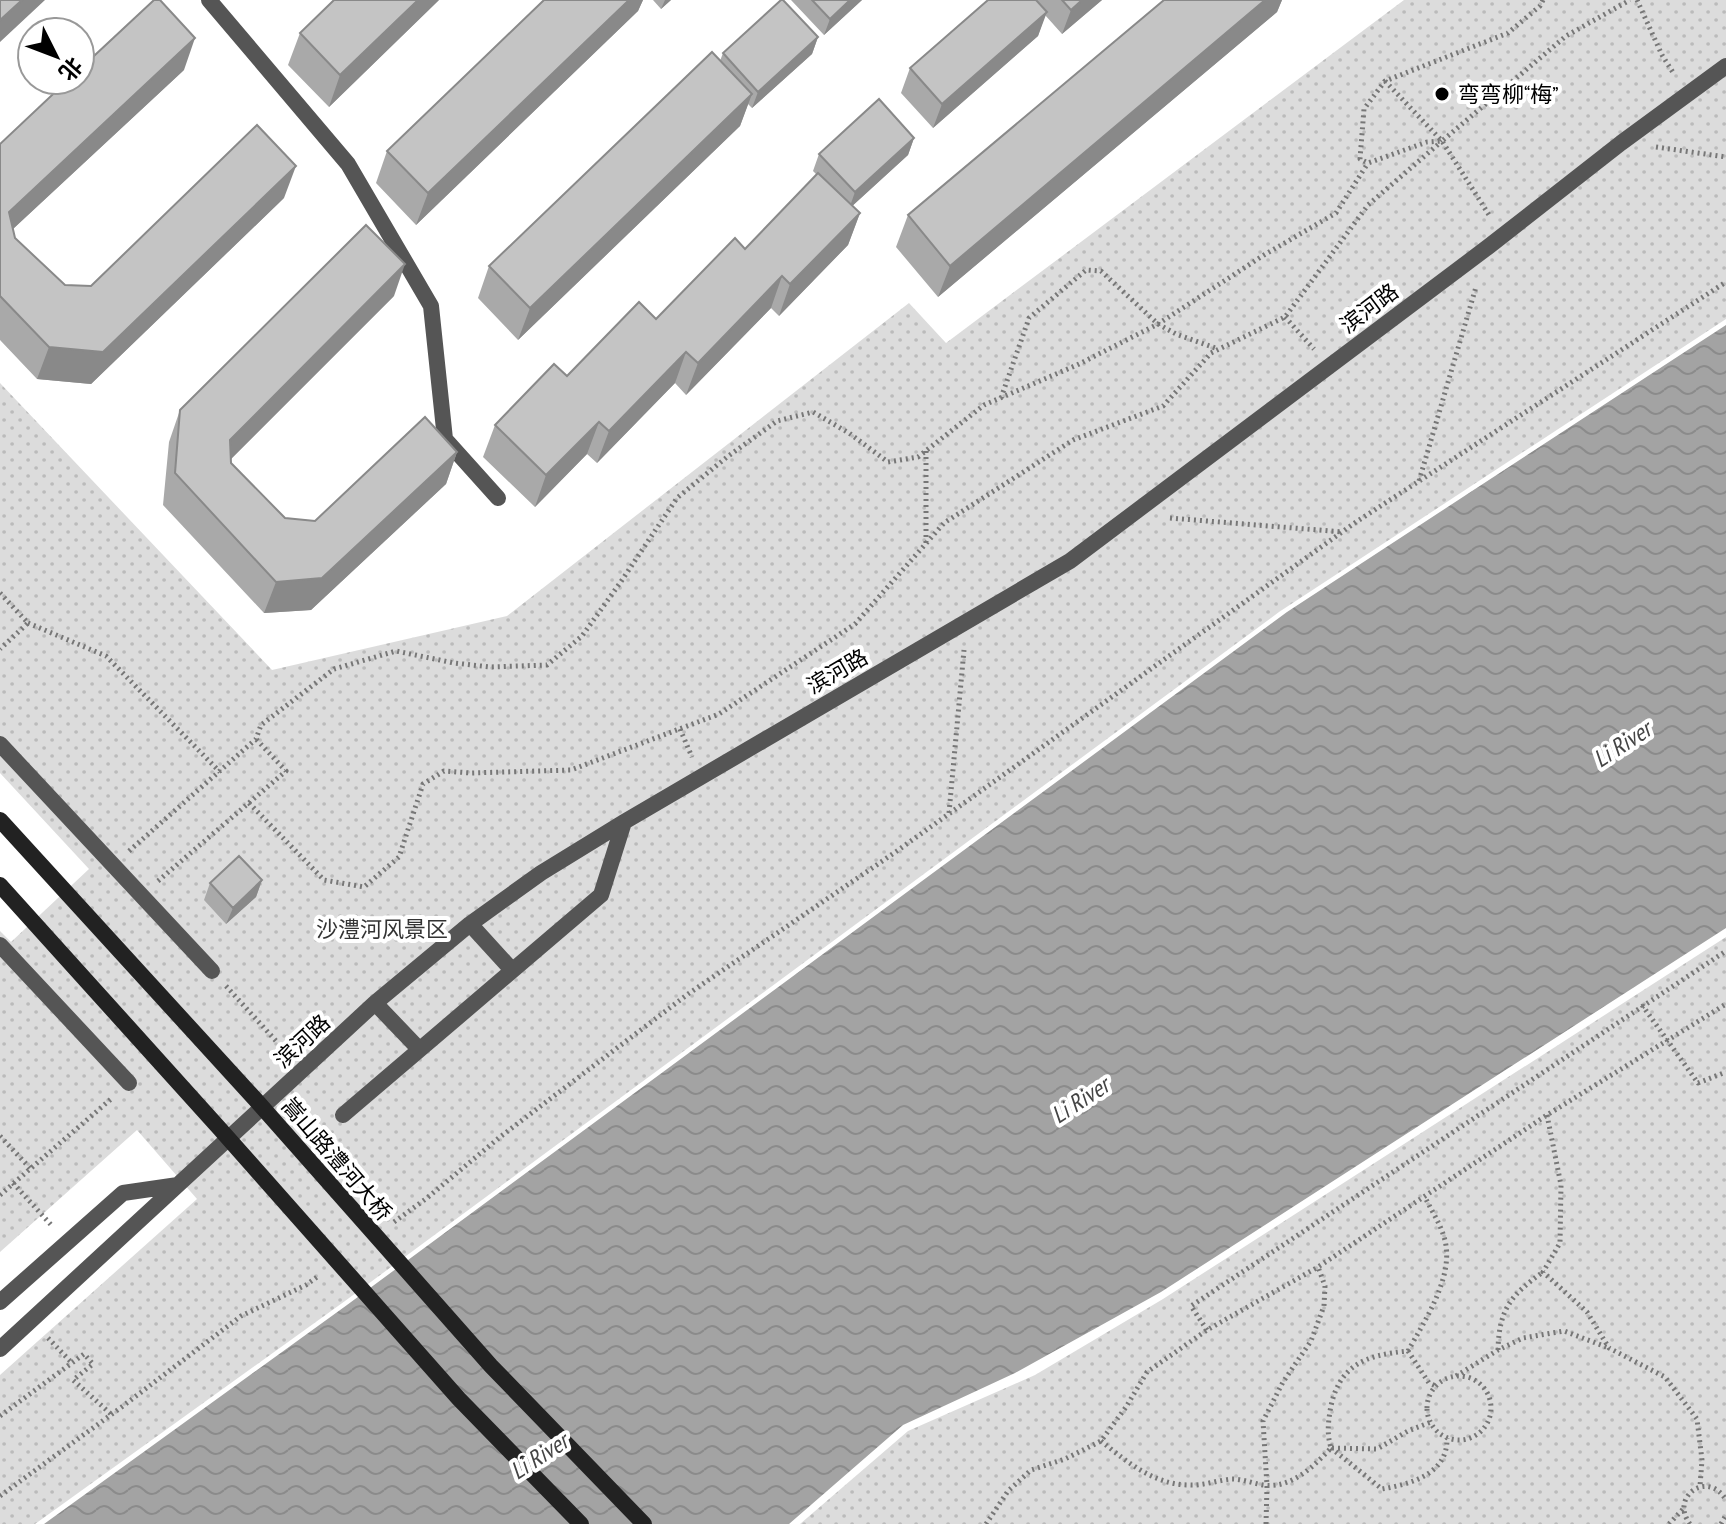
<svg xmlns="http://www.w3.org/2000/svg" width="1726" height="1524" viewBox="0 0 1726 1524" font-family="'PT Sans Narrow','Noto Sans SC',sans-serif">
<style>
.park{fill:url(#park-dots)}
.water{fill:url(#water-waves)}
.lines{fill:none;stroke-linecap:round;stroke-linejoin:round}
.path{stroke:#777;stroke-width:5;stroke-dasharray:2 4;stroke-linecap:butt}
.minor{stroke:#555;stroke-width:16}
.secondary-bridge{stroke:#222;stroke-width:16}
.wall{fill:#a9a9a9}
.shaded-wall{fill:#898989}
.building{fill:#c4c4c4;stroke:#898989;stroke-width:2}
.poi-dot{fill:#000;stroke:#fff;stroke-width:3}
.labels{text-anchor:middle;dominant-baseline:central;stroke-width:8;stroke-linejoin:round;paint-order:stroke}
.poi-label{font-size:22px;fill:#000;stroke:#fff;text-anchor:start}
.street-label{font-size:22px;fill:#000;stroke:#fff}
.park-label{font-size:22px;fill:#333;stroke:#fff}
.water-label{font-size:24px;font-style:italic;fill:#444;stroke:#fff}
</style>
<defs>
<pattern id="park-dots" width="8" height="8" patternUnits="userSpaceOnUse" patternTransform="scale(2)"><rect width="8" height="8" fill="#dcdcdc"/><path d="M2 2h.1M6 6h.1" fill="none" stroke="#bbb" stroke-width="1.8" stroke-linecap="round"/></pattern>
<pattern id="water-waves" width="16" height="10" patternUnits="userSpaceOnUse" patternTransform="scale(2)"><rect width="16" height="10" fill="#a3a3a3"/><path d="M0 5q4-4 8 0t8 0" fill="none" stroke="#8b8b8b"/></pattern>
</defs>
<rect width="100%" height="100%" fill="#fff"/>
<path class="park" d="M1404 0H1726V319L1279 612 345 1301 35 1524H0V1375L197 1199 137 1130 0 1252V931L11 942 89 869 0 773V383L272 670 507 616 909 303 946 343Z
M1726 937V1524H800L908 1431 1035 1375 1163 1299Z"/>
<path class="water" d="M1726 325V928L1161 1292 1015 1373 903 1425 789 1524H44L347 1305 1287 612Z"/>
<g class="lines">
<path class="path" d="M1543 0 1540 6 1508 33 1385 81 1364 109 1360 159 1368 163 1427 142 1442 141 1566 36 1630 0
M1637 0 1662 55 1674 74
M1385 81 1442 141 1491 218
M1656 147 1726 157
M1285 317 1314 349
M1001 398 1029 318 1086 270 1101 271 1158 324 1176 334 1218 349
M926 451V543
M1419 481 1476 287
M1170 518 1343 532
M0 593 28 623 0 649
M28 623 106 656 220 772
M680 729 692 757
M249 803 324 880 364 887 399 857 423 784 444 771 471 773 571 770 719 714 855 624 944 523 1073 440 1163 406 1211 353 1285 317 1368 205 1442 141
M949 813 964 650
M129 851 256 739 261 725 334 669 396 651 454 663 490 667 547 665 582 636 620 583 677 498 727 457 777 421 813 412 849 433 888 462 918 457 984 405 1077 365 1158 324 1264 255 1336 213 1368 163
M158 881 286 771 256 739
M226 986 287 1053
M1642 1005 1698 1083 1726 1072
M1547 1115 1561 1185 1560 1243 1543 1272 1587 1312 1609 1348 1665 1377 1697 1419 1702 1460 1700 1486
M0 1136 30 1168
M13 1183 53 1227
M0 1195 111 1099
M394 1222 427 1198 500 1137 688 994 897 851 1356 522 1726 282
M1207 1330 1191 1306 1726 951
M48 1338 72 1363
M1498 1350C1499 1309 1511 1295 1543 1272
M1408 1351C1425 1320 1456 1274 1444 1237 1440 1223 1431 1210 1425 1197
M1456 1376 1498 1350 1523 1338 1564 1331 1609 1348
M1427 1408a32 32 0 1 1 64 0a32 32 0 1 1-64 0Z
M0 1416 84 1354 93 1364 73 1380 112 1415
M1101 1441C1126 1461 1154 1485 1189 1485 1203 1486 1218 1480 1232 1479 1242 1479 1252 1483 1263 1485 1291 1489 1313 1467 1331 1448 1327 1434 1328 1425 1330 1411 1338 1365 1365 1355 1408 1351L1429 1383 1436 1386
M1331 1448 1382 1489C1411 1484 1448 1474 1447 1438
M1332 1448 1377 1449 1408 1431 1431 1422
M0 1496 123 1406 241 1316 306 1285 317 1277
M986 1524 1008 1491 1031 1470 1065 1459 1101 1441 1126 1407 1147 1372 1207 1330 1318 1267 1547 1115 1726 1004
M1266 1524 1267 1486 1263 1421 1283 1382 1311 1341 1324 1306 1325 1286 1318 1267
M1669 1524 1683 1509
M1690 1524C1669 1497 1708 1469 1726 1500
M1721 1524 1726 1515"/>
<path class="minor" d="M209 0 348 164 431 306 445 439 498 498
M0 744 212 971
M470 924 512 970
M0 945 129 1083
M375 1003 419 1049
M343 1115 601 895 624 822
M0 1302 123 1193 178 1185
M0 1349 375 1003 470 924 541 873 624 822 1070 561 1488 247 1621 143 1726 66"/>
<path class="secondary-bridge" d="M0 820 255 1099 491 1366 644 1524
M0 885 220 1129 459 1399 581 1524"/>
</g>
<path class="wall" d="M439 0 329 107 288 65 300 33Z
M544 0H643L638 11 416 225 376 183 387 151Z
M653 0H671L661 9Z
M791 0H862L824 35Z
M988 0H1102L1062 34 1045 15 1038 36 933 128 901 93 910 68Z
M1164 0H1282L1277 12 938 297 896 247 908 215Z
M818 37 812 54 752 108 748 104 740 126 518 340 478 298 489 266 720 61 723 53Z
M184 70 13 229 15 238 65 285 91 286 284 198 91 384 37 379 0 340V144Z
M914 138 908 155 852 206 860 213 848 245 779 316 771 308 686 395 675 383 597 463 587 454 535 507 483 457 495 425 656 319 745 249 817 175 813 171 819 154Z
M394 296 231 459V463L285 518 315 521 457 452 446 484 311 610 264 613 163 505 169 442 180 410Z
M262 880 256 897 226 924 204 900 210 883Z"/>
<path class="shaded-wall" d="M22 0H45L0 42V20Z
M418 0H439L329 107 340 75Z
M629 0H643L638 11 416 225 428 193Z
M665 0H671L661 9Z
M850 0H862L824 35 830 19Z
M1082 0H1102L1062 34 1071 10Z
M1265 0H1282L1277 12 938 297 950 266Z
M1047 12 1038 36 933 128 942 104Z
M818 37 812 54 752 108 758 92Z
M195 38 184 70 0 241 9 212Z
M752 94 740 126 518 340 530 308Z
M914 138 908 155 849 209 855 192Z
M296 166 284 198 91 384 37 379 49 347Z
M860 213 848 245 779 316 790 284Z
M405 264 394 296 218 472 230 440Z
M782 276 771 308 686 395 698 363Z
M686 352 675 383 597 463 609 431Z
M599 422 587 454 535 507 546 475Z
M457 452 446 484 311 610 264 613 276 582Z
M262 880 256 897 226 924 233 908Z"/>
<path class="building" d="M0 0H22L0 20Z
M154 0H160L195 38 9 212 15 238 65 285 91 286 257 125 296 166 103 352 49 347 0 296V144L68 80H80V69Z
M334 0H418L340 75 300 33Z
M544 0H629L428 193 387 151Z
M781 0H783L818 37 758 92 723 53Z
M812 0H850L830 19Z
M988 0H1036L1047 12 942 104 910 68Z
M1062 0H1082L1071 10Z
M1164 0H1265L950 266 908 215Z
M712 52 752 94 530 308 489 266Z
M879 99 914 138 855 192 819 154Z
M818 173 860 213 790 284 782 276 698 363 686 352 609 431 599 422 546 475 495 425 554 364 567 376 639 302 656 319 735 238 745 249Z
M366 225 405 264 230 440 231 463 285 518 315 521 425 417 457 452 322 578 276 582 175 473 180 410Z
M239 856 262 880 233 908 210 883Z"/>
<circle class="poi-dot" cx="1442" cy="94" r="8"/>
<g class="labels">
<g class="poi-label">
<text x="1458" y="94">弯弯柳“梅”</text>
</g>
<g class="street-label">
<text transform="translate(1369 308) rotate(-37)">滨河路</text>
<text transform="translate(837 671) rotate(-30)">滨河路</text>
<text transform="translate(302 1041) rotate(-43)">滨河路</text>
<text transform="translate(337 1159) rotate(49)">嵩山路澧河大桥</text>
</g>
<g class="park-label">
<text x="382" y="929">沙澧河风景区</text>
</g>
<g class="water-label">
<text transform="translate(1622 744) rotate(-33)">Li River</text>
<text transform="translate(1080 1100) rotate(-33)">Li River</text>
<text transform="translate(539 1456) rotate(-33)">Li River</text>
</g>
</g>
<g transform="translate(56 56) rotate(132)"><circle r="38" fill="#ffffff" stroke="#999999" stroke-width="2"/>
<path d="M0-6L14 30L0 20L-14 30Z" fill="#000000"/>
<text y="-12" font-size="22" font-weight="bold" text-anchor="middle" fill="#000000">北</text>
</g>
</svg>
